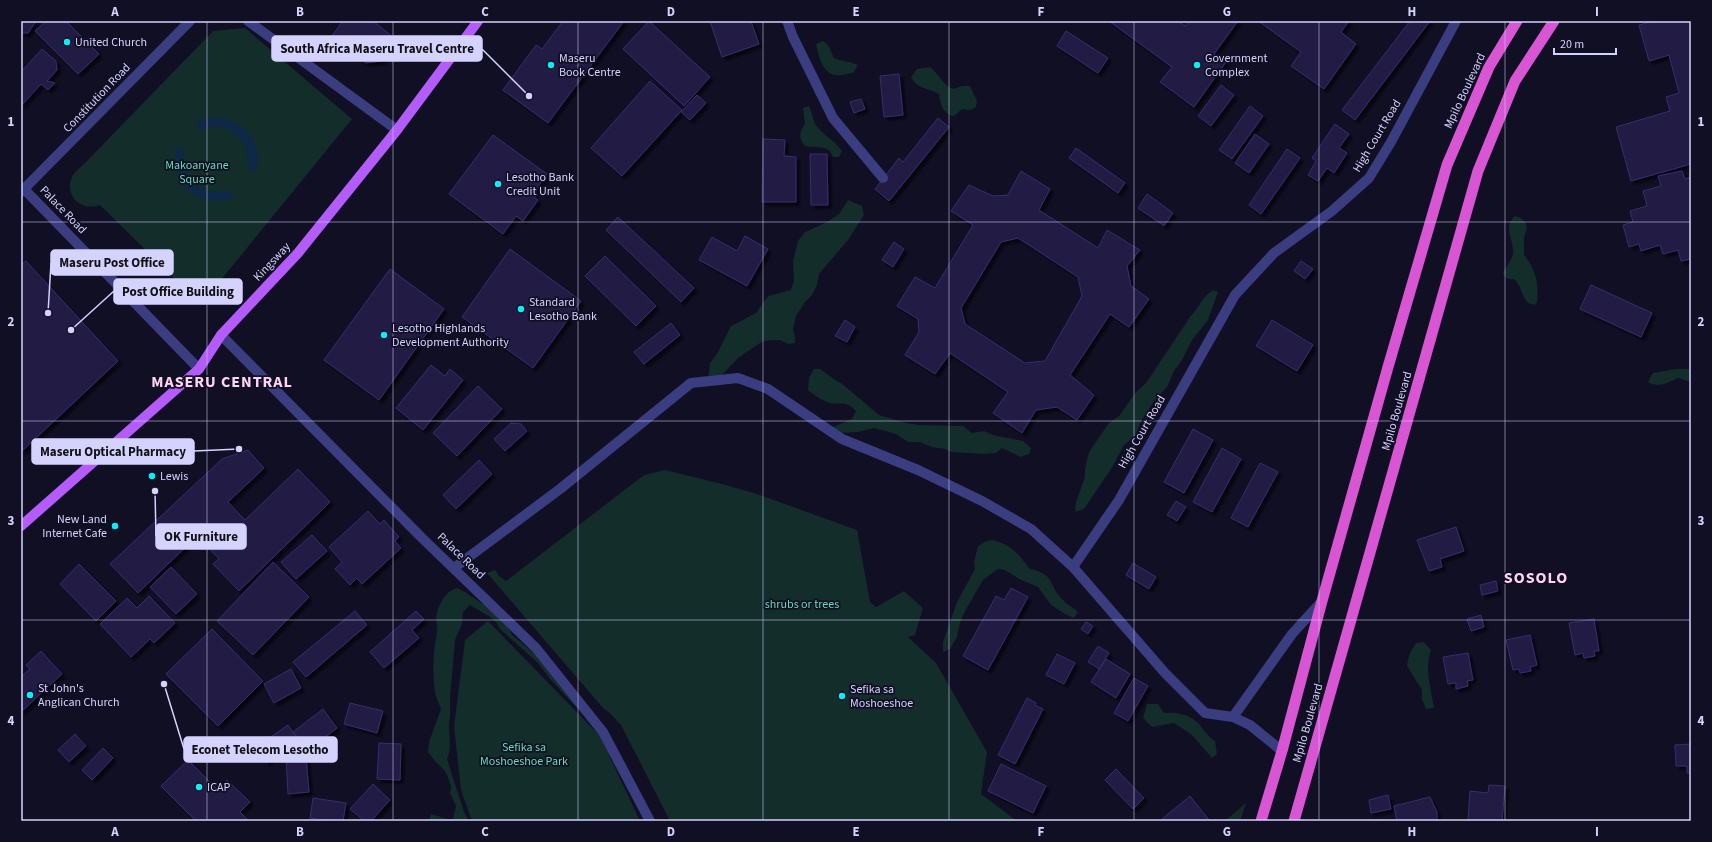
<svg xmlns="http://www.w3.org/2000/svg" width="1712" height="842" viewBox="0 0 1712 842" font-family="'Source Sans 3',sans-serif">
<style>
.green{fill:#122d2a}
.water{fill:#0e2847}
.building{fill:#211b44;stroke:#362e6f;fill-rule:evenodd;filter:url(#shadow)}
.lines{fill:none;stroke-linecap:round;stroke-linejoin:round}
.minor{stroke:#3b3d81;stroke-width:10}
.primary{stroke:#b45cfb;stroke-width:10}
.trunk{stroke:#d856d4;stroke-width:11}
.grid{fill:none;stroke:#d4d2fe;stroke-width:1;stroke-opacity:0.55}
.poi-dot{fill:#06eff6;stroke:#110f23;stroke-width:1.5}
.labels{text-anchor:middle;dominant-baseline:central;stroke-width:3.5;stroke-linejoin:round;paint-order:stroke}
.poi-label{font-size:12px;fill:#d4d2fe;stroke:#110f23;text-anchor:start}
.street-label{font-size:12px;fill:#d4d2fe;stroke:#110f23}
.park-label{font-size:12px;fill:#5fdcb5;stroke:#110f23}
.district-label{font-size:16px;font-weight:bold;letter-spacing:1px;fill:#fed4f2;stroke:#110f23}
.leader{fill:none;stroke:#d4d2fe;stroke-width:1.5}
.callout-dot{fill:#d4d2fe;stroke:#110f23;stroke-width:1.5}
.callout{fill:#d4d2fe;stroke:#d4d2fe;stroke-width:1.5}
.callout-label{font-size:13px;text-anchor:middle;font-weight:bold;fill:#111}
.neatline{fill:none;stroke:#d4d2fe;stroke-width:1.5}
.grid-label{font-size:13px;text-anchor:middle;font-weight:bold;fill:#d4d2fe}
</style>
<defs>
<filter id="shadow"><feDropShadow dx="3.5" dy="3.5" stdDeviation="1" flood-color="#0009"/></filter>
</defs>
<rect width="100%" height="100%" fill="#110f23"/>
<path class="green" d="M245 28 352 119 216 286C205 311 176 306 175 279L100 205C73 214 58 182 82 166L213 31Z
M823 41 828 45 834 58C843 62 850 61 858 65L853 73C849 73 845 75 841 75 823 78 819 57 816 44Z
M930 67C939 74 942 84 953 89L962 86H970L977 101 976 107 970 110 962 109 954 116C942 113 941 105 939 94 928 88 917 89 911 77L917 69Z
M809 106C812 112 813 119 815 124 822 135 835 140 842 151L839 157H833C828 143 816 149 805 146 798 138 799 132 805 124L803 108Z
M848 200 862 206 864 215 848 240 819 274 817 285 812 295 805 302 796 316 793 329 795 337V343L788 344 780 340 763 341 738 358 721 376 708 379 710 363 718 352 731 326 756 313 768 296 791 290 794 280 793 261 798 241 805 232 827 222 839 214Z
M1515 216 1521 218 1526 223 1527 229 1524 237V255C1536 269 1539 284 1537 302L1535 305 1528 303C1521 296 1522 286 1514 279 1508 280 1505 278 1503 273 1506 267 1512 260 1513 253 1514 239 1502 227 1515 216Z
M1213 290 1218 292 1208 320 1192 340 1182 360 1174 371 1167 387 1154 401 1140 423 1135 437 1124 445 1113 466 1084 509 1075 512 1076 502 1085 477V468L1089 452 1109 423 1119 416 1136 392 1146 383 1190 317C1200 307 1200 299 1213 290Z
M814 369H820L835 380 841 383 879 415 906 423 919 425 963 426 972 433 984 431 993 435 1023 441 1031 448 1029 454 1021 457 1002 448 996 453 984 454 951 452 945 449 932 447 920 442H908L896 434 874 428 858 432 839 433 831 428 852 419 856 411C845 400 843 405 830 403 822 401 814 395 808 390L809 378Z
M1675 369H1691V382L1679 378C1668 382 1659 389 1648 382L1653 373Z
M665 470 722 484 757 494 857 530 870 602 876 607 904 591 923 608 915 635 908 637 936 663 987 752 981 794 1017 821H670L621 725 610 713 604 709 487 573 495 570 499 576 506 581 644 475Z
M992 540C1014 545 1017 554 1030 569 1056 574 1048 586 1063 600 1067 605 1073 607 1078 612L1074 618 1065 614 1051 605 1038 587 1019 579 1005 570 998 569 983 580 964 613 960 623 957 637 950 649 943 652V642L957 602 975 569 974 562 978 546 986 541Z
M457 588 465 592 495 612 507 624 512 635 540 658 582 710 578 709 550 679 538 663 500 629 496 622 490 617 470 605 463 612 462 624 455 640 450 698V717C447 731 453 746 447 759L464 812 469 821H429L431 814 448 819H453L456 806 450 793 451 786 447 775 444 770 435 761 428 752 429 742 441 709C439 703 436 698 435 692 432 671 433 652 437 633 438 627 436 622 436 617 438 606 445 591 457 588Z
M488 621 600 736 640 821H472L461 790 454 727 465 640Z
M1424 642 1431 650C1424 669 1431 688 1434 708L1426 709 1422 699V690L1407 666C1408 657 1411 650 1416 643Z
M1147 704H1158L1164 713C1176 712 1188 714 1197 722 1204 729 1207 736 1215 741L1217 754 1212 758 1192 735 1174 723 1152 727 1143 718Z
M1246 803 1240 821H1225Z"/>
<path class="water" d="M216 117C244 121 265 142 255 173L248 167C250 140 228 117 201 130L195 124 203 119Z
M177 146 184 151C177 176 204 199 228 190L235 197C197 209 168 186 177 146Z"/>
<path class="building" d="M21 21H36L28 33H21Z
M46 21H66L99 54 78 74 35 31Z
M339 21H373L393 37 392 49 382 61 366 63 332 36 342 22Z
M563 21H624L548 123 503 90 536 45 542 49Z
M649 21 710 77 684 106 623 49Z
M710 21H751L759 44 722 57Z
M1109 21H1178L1185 26 1189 21H1238L1214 54 1226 62 1194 107 1160 82 1172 67Z
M1258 21H1349L1341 32 1356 44 1324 89 1291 66 1301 52Z
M1410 21H1430L1355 120 1342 110Z
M1654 21H1691V164L1631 181 1616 127 1670 111 1666 97 1679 93 1669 55 1649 61 1639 25Z
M1066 31 1108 58 1098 73 1057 46Z
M42 49 56 61 57 70 47 81 55 83 48 90 41 84 21 106V72Z
M899 74 903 115 884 117 880 76Z
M650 81 682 110 622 176 591 148Z
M1221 85 1234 95 1211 126 1198 116Z
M697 95 706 103 690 120 681 112Z
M861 99 865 109 854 113 850 102Z
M1250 106 1263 116 1232 159 1219 150Z
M938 118 949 127 889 201 875 189 899 158 903 162Z
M1335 124 1349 134 1339 148 1347 153 1334 173 1327 168 1318 181 1308 175 1316 161 1312 158Z
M1255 134 1269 144 1249 173 1235 163Z
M493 135 547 174 532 195 538 200 523 221 516 216 503 234 449 194Z
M763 139 785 140 784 156 796 157V202H762Z
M1076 148 1125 183 1118 193 1069 158Z
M1287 149 1300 158 1261 214 1249 205Z
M810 154H827L828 205H811Z
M1021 171 1050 189 1039 210 1098 248 1107 230 1140 250 1127 266 1131 286 1149 299 1129 327 1110 314 1070 375 1094 395 1077 420 1057 407 1036 410 1022 433 993 413 1008 392 950 353 935 374 905 355 919 332 918 319 897 306 915 277 935 288 973 225 951 211 969 185 993 196 1008 195ZM1018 238 1078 277 1082 296 1045 361 1025 363 965 324 961 308 1001 242Z
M1682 171 1685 179 1691 177V259L1681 261 1678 250 1663 254 1660 245 1641 251 1639 244 1629 247 1623 225 1633 222 1630 211 1647 206 1643 191 1661 186 1658 176Z
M1147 194 1173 213 1164 226 1138 208Z
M618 217 694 288 681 302 606 230Z
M745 236 768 249 747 286 699 260 712 237 737 251Z
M894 242 904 249 893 267 882 260Z
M510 249 581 301 533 368 462 317Z
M605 256 656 306 636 326 585 276Z
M26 261 118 361 21 452V265Z
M1301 261 1313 269 1305 279 1294 271Z
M390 269 444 309 379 400 324 360Z
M1591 285 1652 313 1641 337 1580 309Z
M845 320 855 327 847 342 835 336Z
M1272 320 1313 345 1297 371 1256 346Z
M671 323 680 335 644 364 634 352Z
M431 365 445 376 450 369 463 380 423 430 396 408Z
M478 386 502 409 457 456 433 433Z
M511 423 521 424 527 431 505 451 494 439Z
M1193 429 1213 440 1184 493 1164 482Z
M1222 448 1241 459 1212 512 1193 502Z
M248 450 264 468 228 502 245 520 298 469 330 502 239 591 213 564 219 559 197 536 138 593 110 564 222 459Z
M479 460 492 474 456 509 443 495Z
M1260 463 1278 472 1248 527 1231 518Z
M1176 501 1186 507 1177 521 1167 515Z
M368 511 380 524 384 520 399 537 395 541 401 548 362 584 357 578 350 585 335 569 342 562 329 547Z
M1456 527 1464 551 1440 559 1442 567 1429 571 1417 540Z
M312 535 327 551 296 579 281 562Z
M273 562 309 597 253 655 217 621Z
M1133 563 1156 577 1149 589 1126 575Z
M79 564 116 601 96 621 60 584Z
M171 567 197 594 176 614 150 587Z
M1496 581 1498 591 1482 595 1480 585Z
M1011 588 1028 597 988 670 963 656 996 596 1004 600Z
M149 596 175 623 154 643 150 639 131 657 100 624 127 598 137 608Z
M355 611 367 625 306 677 293 662Z
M416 611 424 619 412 630 419 638 384 668 370 652Z
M1481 615 1484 627 1471 631 1467 619Z
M1594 619 1599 651H1594L1595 656 1584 658 1583 653 1575 655 1569 623Z
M1086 622 1093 626 1088 634 1081 629Z
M212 629 263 681 218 726 166 674Z
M1530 635 1537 665 1530 667 1531 671 1520 673 1519 669 1513 670 1506 640Z
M1098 646 1109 653 1099 669 1088 662Z
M41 651 62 674 21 712V677L30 669 26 665Z
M1468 653 1473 680 1467 681 1468 686 1456 689V683L1448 684 1443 657Z
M1057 654 1075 663 1064 684 1046 675Z
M1106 659 1130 674 1116 698 1091 682Z
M291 669 301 688 274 703 264 684Z
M1134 678 1148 686 1128 721 1114 713Z
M1027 698 1036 703 1035 705 1043 709 1015 764 998 755Z
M350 703 383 711 377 733 344 724Z
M323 709 337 728 308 751 293 732Z
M288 725 298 739 266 763 255 748Z
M75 734 86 746 69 762 58 750Z
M379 743 401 744 400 780 377 779Z
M1691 744V773H1687V766H1676L1675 745Z
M103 748 113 758 92 780 82 770Z
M306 756 309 792 288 794 286 757Z
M188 760 218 790 227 780 250 802 240 812 249 821H196L161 786Z
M1001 764 1046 786 1033 813 988 791Z
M1116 769 1144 798 1133 809 1105 780Z
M373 784 390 800 371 821H364L350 809Z
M1489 785 1505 786 1502 821H1468L1470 791 1488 793Z
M1388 795 1391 809 1371 813 1369 800Z
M1190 796 1210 821H1164L1162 819Z
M1430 797 1437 812V821H1397L1394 806Z
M313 798 346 803 343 821H330L310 818Z"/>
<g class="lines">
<path class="minor" d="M248 21 397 130
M787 21 793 37 833 118 883 178
M25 190 199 369
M21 192 190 21
M221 335 422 538 536 648 603 732 650 821
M454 568 560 489 691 383 738 378 768 389 842 439 918 470 982 501 1031 529 1073 567
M1322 601 1292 634 1233 717 1205 713 1165 673 1073 567 1119 500 1235 295 1274 253 1332 211 1369 178 1391 142 1456 21
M1233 717 1250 725 1282 751"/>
<path class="primary" d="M21 526 199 369 221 335 298 253 397 130 478 21"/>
<path class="trunk" d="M1261 821 1282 751 1322 601 1388 367 1447 165 1489 67 1517 21
M1294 821 1478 171 1515 81 1554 21"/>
</g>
<path class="grid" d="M207 21V821M393 21V821M578 21V821M763 21V821M949 21V821M1134 21V821M1319 21V821M1505 21V821M21 222H1691M21 421H1691M21 620H1691"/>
<g class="poi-dot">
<circle cx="67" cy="42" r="4"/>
<circle cx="551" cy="65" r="4"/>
<circle cx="1197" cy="65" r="4"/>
<circle cx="498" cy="184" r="4"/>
<circle cx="521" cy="309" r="4"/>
<circle cx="384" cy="335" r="4"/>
<circle cx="152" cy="476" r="4"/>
<circle cx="115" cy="526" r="4"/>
<circle cx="30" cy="695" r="4"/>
<circle cx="842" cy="696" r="4"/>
<circle cx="199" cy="787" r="4"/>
</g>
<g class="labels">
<g class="poi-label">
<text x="75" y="42">United Church</text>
<text x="559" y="58">Maseru<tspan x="559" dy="14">Book Centre</tspan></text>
<text x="1205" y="58">Government<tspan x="1205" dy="14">Complex</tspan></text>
<text x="506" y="177">Lesotho Bank<tspan x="506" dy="14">Credit Unit</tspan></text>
<text x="529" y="302">Standard<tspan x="529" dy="14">Lesotho Bank</tspan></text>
<text x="392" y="328">Lesotho Highlands<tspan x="392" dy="14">Development Authority</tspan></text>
<text x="160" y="476">Lewis</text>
<text x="107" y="519" text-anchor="end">New Land<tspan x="107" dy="14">Internet Cafe</tspan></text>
<text x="38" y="688">St John's<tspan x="38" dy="14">Anglican Church</tspan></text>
<text x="850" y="689">Sefika sa<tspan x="850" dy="14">Moshoeshoe</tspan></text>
<text x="207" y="787">ICAP</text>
</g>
<g class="street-label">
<text transform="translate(1465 91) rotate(-65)">Mpilo Boulevard</text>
<text transform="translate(97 98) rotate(-46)">Constitution Road</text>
<text transform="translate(1377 136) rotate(-59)">High Court Road</text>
<text transform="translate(63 210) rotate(46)">Palace Road</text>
<text transform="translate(272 262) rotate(-47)">Kingsway</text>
<text transform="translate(1397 411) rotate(-74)">Mpilo Boulevard</text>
<text transform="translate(1142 432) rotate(-60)">High Court Road</text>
<text transform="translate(461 556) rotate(44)">Palace Road</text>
<text transform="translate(1308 723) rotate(-74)">Mpilo Boulevard</text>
</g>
<g class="park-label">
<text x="197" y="165">Makoanyane<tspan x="197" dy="14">Square</tspan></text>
<text x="802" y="604">shrubs or trees</text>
<text x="524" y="747">Sefika sa<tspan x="524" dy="14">Moshoeshoe Park</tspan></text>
</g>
<g class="district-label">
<text x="222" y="382">MASERU CENTRAL</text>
<text x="1536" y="578">SOSOLO</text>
</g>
</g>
<path class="leader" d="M529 96L482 49M48 313L51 263M71 330L114 291M239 449L194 451M155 491L156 536M164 684L184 749"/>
<g class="callout-dot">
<circle cx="529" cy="96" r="4"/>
<circle cx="48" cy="313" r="4"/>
<circle cx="71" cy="330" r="4"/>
<circle cx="239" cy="449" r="4"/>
<circle cx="155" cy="491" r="4"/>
<circle cx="164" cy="684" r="4"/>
</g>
<g class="callout">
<rect x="272" y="36" width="210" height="25" rx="4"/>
<rect x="51" y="250" width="122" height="25" rx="4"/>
<rect x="114" y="279" width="128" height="25" rx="4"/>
<rect x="32" y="439" width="162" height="25" rx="4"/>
<rect x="156" y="524" width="90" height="25" rx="4"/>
<rect x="184" y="737" width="153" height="25" rx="4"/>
</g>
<g class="callout-label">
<text x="377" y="53">South Africa Maseru Travel Centre</text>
<text x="112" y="267">Maseru Post Office</text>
<text x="178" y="296">Post Office Building</text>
<text x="113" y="456">Maseru Optical Pharmacy</text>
<text x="201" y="541">OK Furniture</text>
<text x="260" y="754">Econet Telecom Lesotho</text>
</g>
<rect width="1712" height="842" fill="none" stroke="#110f23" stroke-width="44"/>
<path d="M1554 48v6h62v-6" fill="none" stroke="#d4d2fe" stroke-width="2"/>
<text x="1560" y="48" font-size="12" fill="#d4d2fe" stroke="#110f23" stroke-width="3" paint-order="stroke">20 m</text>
<rect x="22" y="22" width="1668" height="798" class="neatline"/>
<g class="grid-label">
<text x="115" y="16">A</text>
<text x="300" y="16">B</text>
<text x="485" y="16">C</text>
<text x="671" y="16">D</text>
<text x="856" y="16">E</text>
<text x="1041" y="16">F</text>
<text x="1227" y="16">G</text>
<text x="1412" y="16">H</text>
<text x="1597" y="16">I</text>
<text x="11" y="126">1</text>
<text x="1701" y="126">1</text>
<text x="11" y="326">2</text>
<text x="1701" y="326">2</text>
<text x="11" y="525">3</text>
<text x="1701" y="525">3</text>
<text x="11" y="725">4</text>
<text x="1701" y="725">4</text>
<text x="115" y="836">A</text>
<text x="300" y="836">B</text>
<text x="485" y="836">C</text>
<text x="671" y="836">D</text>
<text x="856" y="836">E</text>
<text x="1041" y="836">F</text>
<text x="1227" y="836">G</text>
<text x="1412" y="836">H</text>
<text x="1597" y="836">I</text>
</g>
</svg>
